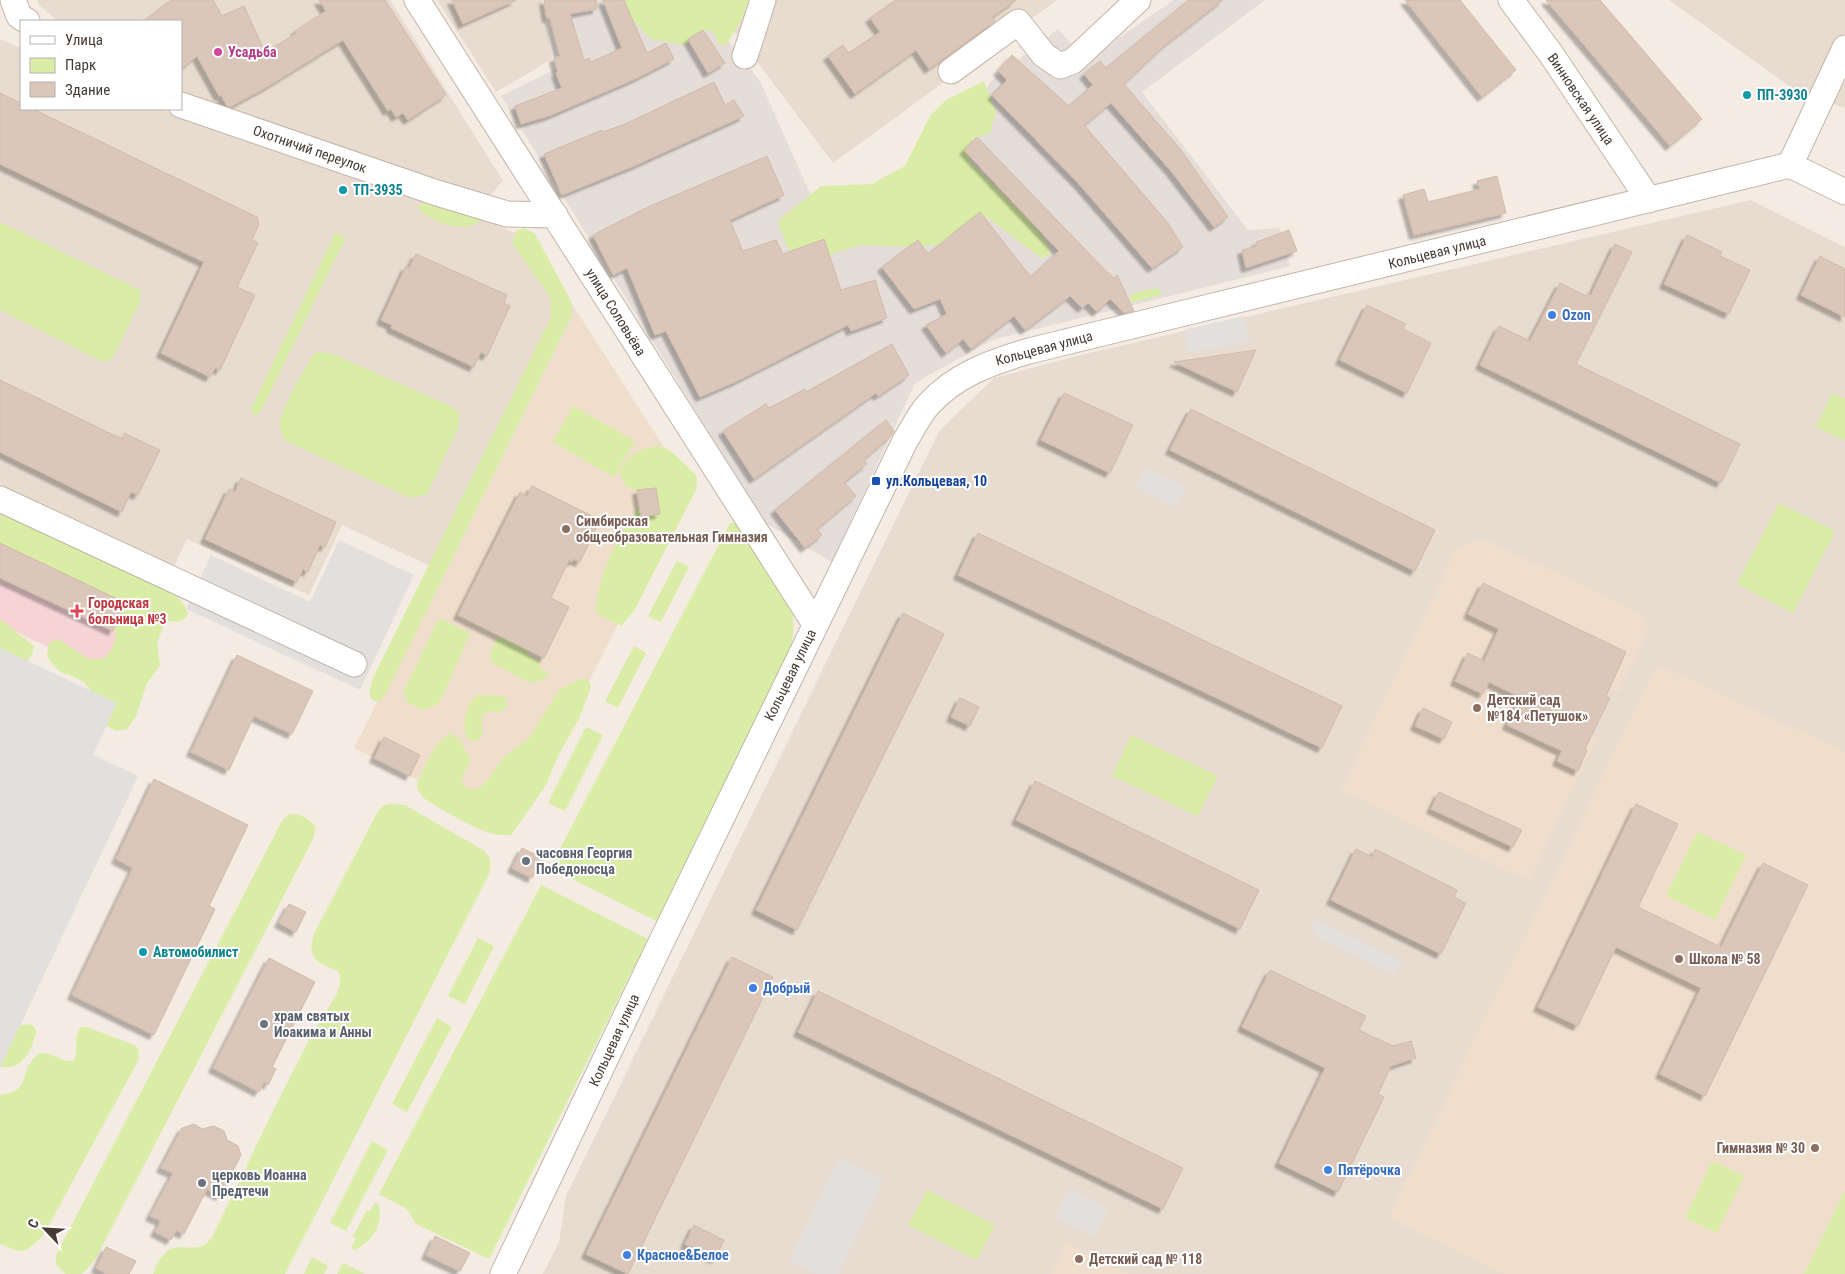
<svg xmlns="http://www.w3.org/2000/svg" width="1845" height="1274" viewBox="0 0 1845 1274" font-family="'Roboto Condensed',sans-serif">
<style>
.residential{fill:#e8dcd0}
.industrial{fill:#e5ddd8}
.education{fill:#efdecb}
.medical{fill:#f6d4d6}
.green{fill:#daeda6}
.parking{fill:#e3dfdc}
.building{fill:#dac7ba;stroke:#d2bba9;filter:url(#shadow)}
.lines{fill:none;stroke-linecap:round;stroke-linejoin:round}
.minor-casing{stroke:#c3b4a7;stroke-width:27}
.minor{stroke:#fff;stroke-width:25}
.hotel-dot{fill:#d1479c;stroke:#fff;stroke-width:2}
.culture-dot{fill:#0f9aa8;stroke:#fff;stroke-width:2}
.shop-dot{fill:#3f7fe0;stroke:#fff;stroke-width:2}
.transit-dot{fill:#1a4fb4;stroke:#fff;stroke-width:2}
.education-dot{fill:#8d6e63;stroke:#fff;stroke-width:2}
.health-dot{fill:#e0444e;stroke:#fff;stroke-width:2}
.worship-dot{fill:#6b7280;stroke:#fff;stroke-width:2}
.labels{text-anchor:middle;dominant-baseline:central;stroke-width:4;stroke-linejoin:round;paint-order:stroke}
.hotel-label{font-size:14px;font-weight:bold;fill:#b23c85;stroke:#fff;text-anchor:start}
.culture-label{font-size:14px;font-weight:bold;fill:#0d838f;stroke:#fff;text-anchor:start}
.street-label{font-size:14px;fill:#463b32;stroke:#fff}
.shop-label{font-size:14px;font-weight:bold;fill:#366cbe;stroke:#fff;text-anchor:start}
.transit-label{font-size:14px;font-weight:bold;fill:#164399;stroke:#fff;text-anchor:start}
.education-label{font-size:14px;font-weight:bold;fill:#785e54;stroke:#fff;text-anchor:start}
.health-label{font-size:14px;font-weight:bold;fill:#be3a42;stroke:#fff;text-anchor:start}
.worship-label{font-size:14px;font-weight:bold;fill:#5b616d;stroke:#fff;text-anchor:start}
</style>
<defs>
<filter id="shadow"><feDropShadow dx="-4.5" dy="4.5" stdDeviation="1" flood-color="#0004"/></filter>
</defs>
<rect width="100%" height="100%" fill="#f4ebe3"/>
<path class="residential" d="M37 0H390L503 181 487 199 181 97V21H58L39 5Z
M437 0H542L552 59 496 92Z
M711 0H1057L833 163Z
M1669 0H1845V108L1795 90Z
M0 39 21 48V109H160L458 208 531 240 576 310 443 572 342 525 309 595 187 539 159 598 0 521Z
M1751 200 1845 247V1274H543L559 1242 566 1196 939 431 994 378 1077 356Z"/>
<path class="industrial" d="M549 0H637L707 14 760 81 832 243 889 233 991 81 1058 29 1086 60 1174 0H1265L1142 92 1248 230 1280 228 1290 266 992 340 915 383 832 562 765 523 501 96 564 65Z"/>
<path class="education" d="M576 310 689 486 513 829 354 748Z
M1483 538 1639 612 1649 631 1618 693 1588 679 1567 723 1597 737 1529 881 1341 790 1456 549Z
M1657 664 1845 752V1274H1505L1388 1218Z
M1066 1243 1130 1274H1052Z"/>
<path class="medical" d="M0 521 159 598 120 682 0 624Z"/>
<path class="green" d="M614 0H749L742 19 726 45 719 44 713 32 708 29 685 45 651 39Z
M984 81 996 111 990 133 972 139 969 160C987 179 1045 231 1051 252L1043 259 987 217 972 219 948 244 915 247 861 245 836 252 816 266C788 258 787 247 778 221L821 186 872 184 905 166 930 116 946 100Z
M423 201 480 215 479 222C461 234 436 222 420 211L418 208Z
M0 222 140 290V302L112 359 103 362 0 310Z
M524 228 535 234 571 301 572 315 385 695 378 702 371 699 369 692 373 678 551 317 550 297 512 243 516 231Z
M338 233 343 236 344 241 260 413 252 415 251 409 334 235Z
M1156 288 1162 292 1160 295 1134 302 1129 301 1133 293Z
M317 352 333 354 448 405 459 412V426L427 494 413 498 406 496 286 441C282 435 279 429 280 422 281 411 308 358 317 352Z
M1832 393 1845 399V441L1816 427Z
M573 406 635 441 614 477 553 442Z
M660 446 671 451 695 474 697 479 696 490 634 611 621 626 598 614 596 610C599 569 619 536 641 503 640 492 636 491 626 486L619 472C628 455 641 447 660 446Z
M1779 503 1835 531 1793 613 1737 584Z
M0 508 158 585C172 593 183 598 188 614 183 623 178 622 169 621L165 623 157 642 160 666 147 683 136 716 127 729 117 731 104 725C99 711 96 693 84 683 68 670 61 680 47 656L49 643 58 639 89 659H104C113 651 119 635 113 624L0 545Z
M730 523H737C750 543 789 596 793 616 794 627 793 637 791 647L657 921 550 868Z
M677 561 689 567 661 622 648 616Z
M439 618 470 633 441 700 435 706 421 710 407 702 404 691Z
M0 619 34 646C32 665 16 667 0 671Z
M498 636 529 651 528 655 541 662 539 668 549 673 543 680 531 683 492 663 490 654Z
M634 646 646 653 618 708 605 701Z
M581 679 588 680 591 686 580 717 559 754 546 785 512 834C492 842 446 811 426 800 421 795 416 791 417 783 426 767 433 742 451 733L462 742 463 748 471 758 461 781 468 789 476 790 486 782 503 758 529 738 560 689Z
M478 695 504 696 508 706 501 712 489 711 483 714 481 719 483 733 476 742 467 738C462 725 465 703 478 695Z
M586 727 603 735 565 811 548 803Z
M1131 735 1218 776 1198 816 1112 776Z
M393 804 405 805 483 850C492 858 491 863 489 874L285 1274H153C171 1225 194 1264 212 1237 247 1167 279 1095 317 1026 325 1010 346 990 339 972 319 962 306 962 314 934L378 811 385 805Z
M289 814C300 813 311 819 316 828L313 839 95 1260 82 1274H65L56 1264V1255L282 821Z
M1697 832 1746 855 1715 920 1666 896Z
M541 885 648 939 489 1259 416 1224 407 1209 379 1194Z
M478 938 494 946 465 1004 448 996Z
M437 1018 452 1027 407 1112 392 1104Z
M26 1024 32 1025 36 1030C34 1048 21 1073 0 1066L17 1027Z
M81 1027H87L134 1045 138 1048 139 1059 43 1236 27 1250 18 1251 0 1244V1095C33 1091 17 1072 38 1054 52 1050 61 1063 73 1061 80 1050 72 1038 81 1027Z
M372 1141 388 1150 346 1231 330 1223Z
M1712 1161 1744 1176 1717 1233 1685 1218Z
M927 1190 995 1225 977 1260 908 1225Z
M1845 1191V1274H1804Z
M375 1203 379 1205C383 1226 373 1240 355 1250L351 1248 356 1238 353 1236 367 1210 370 1211Z
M312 1257 328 1266 324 1274H304Z
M343 1263 365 1274H337Z"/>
<path class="parking" d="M1244 316 1249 342 1188 353 1184 330Z
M1146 468 1186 487 1176 508 1136 488Z
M339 540 414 575 360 690 186 609 211 555 310 602Z
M0 648 117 703 93 755 138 776 0 1068Z
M1312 918 1402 961 1395 975 1315 936Z
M839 1158 883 1180 838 1274H816L789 1261Z
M1069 1189 1108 1208 1094 1236 1055 1217Z"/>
<path class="building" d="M171 0H213L222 16 244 6 265 52 296 34 295 31 326 11 319 0H385L446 95 408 120 403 113 396 117 391 109 388 111 343 40 267 87 230 107 227 106 221 95 219 96 197 56 181 69V21H144Z
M452 0H516L463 24Z
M544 0H596L597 9 570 14 584 60 589 58 591 62 622 48 603 0H624L647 53 666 43 674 59 635 79 549 116 521 124 515 106 562 88 556 73 558 72 554 58 560 56 550 18H547Z
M896 0H1016L992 17 995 21 929 69 916 50 855 94 828 56 843 45 849 53 880 32 870 18Z
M1189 0H1223L1165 45 1124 84 1181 150 1228 217 1214 227 1171 171 1111 103 1084 125 1168 223 1183 247 1152 268 1079 184 992 95 1007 80 998 71 1012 55 1069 106 1093 85 1084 74 1100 61 1106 68Z
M1405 0H1460L1516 70 1482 97Z
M1546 0H1600L1702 119 1670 146Z
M703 30 725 63 708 73 688 39Z
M714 82 725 105 734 100 744 116 634 166 562 195 544 154 602 130 603 132 625 124Z
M0 93 21 103V109H33L257 217 259 224 252 240 258 243 237 287 255 295 220 370 215 368 210 377 161 353 204 262 0 164Z
M977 137 1105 270 1114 278 1117 275 1134 311 1125 313 1110 299 1097 312 1088 303 1082 308 1070 296 1025 330 1014 316 971 349 963 339 946 353 926 325 947 314 940 299 914 309 882 267 918 240 928 254 980 212 1031 277 1059 251 964 150Z
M767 156 784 195 730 220 743 251 776 240 783 254 824 239 841 290 875 280 887 318 851 331 848 325 735 382 700 397 666 331 655 335 627 268 613 275 593 235 648 207Z
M1497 176 1506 213 1414 235 1403 195 1424 189 1428 202 1480 189 1477 181Z
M1289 230 1297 251 1246 268 1242 250 1257 246 1256 242Z
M1687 235 1722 252 1720 256 1750 270 1729 314 1664 284Z
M1615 244 1632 252 1576 364 1740 444 1721 483 1480 365 1499 326 1530 341 1560 283 1586 296 1588 293 1591 295Z
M416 254 507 295 504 303 510 306 487 356 481 352 474 367 391 328 392 325 381 320 406 266 409 268Z
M1820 256 1845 269V317L1801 295Z
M1367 305 1406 324 1403 329 1431 343 1407 393 1340 360Z
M892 344 909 375 878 396 876 393 754 479 723 431 766 404 769 408 805 389 806 392Z
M1256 350 1237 392 1174 362Z
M0 380 122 439 124 433 160 450 138 495 131 492 122 512 0 452Z
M1064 393 1133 425 1110 473 1041 440Z
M1191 409 1435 530 1415 571 1170 450Z
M886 420 894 431 891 436 863 460 867 464 844 482 856 496 817 529 822 535 805 548 775 510Z
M241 478 336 522 325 547 320 545 308 572 303 569 297 582 205 539 229 489 235 492Z
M532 486 600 520 580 562 573 559 572 562 569 560 551 598 569 607 544 658 458 615 520 492 527 496Z
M656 488 660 514 641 517 637 490Z
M978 533 1342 706 1322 748 958 575Z
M0 543 126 603 113 631 0 578Z
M1483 583 1626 652 1606 696 1610 698 1585 749 1587 750 1578 771 1557 761 1562 751 1507 725 1520 697 1489 682 1483 694 1455 681 1468 653 1484 661 1499 629 1468 614Z
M903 613 944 634 797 930 756 910Z
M237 655 313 691 292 734 254 716 229 770 191 752Z
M960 698 979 707 970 726 951 717Z
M1423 708 1452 722 1444 739 1415 726Z
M384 737 420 755 410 776 374 758Z
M154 779 248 825 209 906 215 909 154 1035 72 995 133 868 116 859Z
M1035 781 1259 890 1240 929 1016 820Z
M1439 792 1522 830 1513 847 1431 809Z
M1636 804 1678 824 1638 907 1721 947 1763 863 1808 885 1705 1096 1660 1074 1701 988 1616 947 1578 1026 1538 1007Z
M522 848 542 858 532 878 512 868Z
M1356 849 1372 857 1375 849 1457 890 1454 897 1466 903 1441 954 1331 900Z
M289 904 306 912 296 932 279 923Z
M732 957 773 977 628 1274 586 1254Z
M269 958 315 982 272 1067 276 1069 268 1085 264 1082 259 1092 213 1068Z
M1270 970 1366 1016 1359 1030 1393 1046 1411 1041 1416 1058 1391 1066 1378 1094 1384 1097 1338 1192 1279 1163 1325 1068 1242 1027Z
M818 991 1183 1168 1163 1209 798 1032Z
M194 1124 202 1129 214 1126 224 1131 227 1140 238 1146 241 1155 220 1196 207 1189 184 1234 176 1230 171 1240 155 1232 161 1221 150 1216 173 1173 161 1168 182 1128Z
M694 1225 724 1240 715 1259 685 1244Z
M435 1236 470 1253 460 1271 426 1255Z
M106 1247 136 1261 129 1274H107L96 1268Z"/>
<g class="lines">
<g class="minor-casing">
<path id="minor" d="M13 0 19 16 27 21
M417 0 815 624
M1511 0 1551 54 1649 200
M745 56 763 0
M951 71 1018 22 1044 55 1060 66 1073 61 1138 0
M181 105 437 193 507 214 555 215
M1790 165 1845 48
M0 499 354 664
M503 1274 655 955 905 441C912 430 919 415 928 405 955 375 991 362 1029 351L1790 165 1845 192"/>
</g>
<use href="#minor" class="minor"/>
</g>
<circle class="hotel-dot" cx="218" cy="52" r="5"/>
<g class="culture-dot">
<circle cx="1747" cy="95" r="5"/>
<circle cx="343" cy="190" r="5"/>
<circle cx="143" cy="952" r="5"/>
</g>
<g class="shop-dot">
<circle cx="1552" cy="315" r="5"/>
<circle cx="753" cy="988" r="5"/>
<circle cx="1328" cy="1170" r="5"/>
<circle cx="627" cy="1255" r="5"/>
</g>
<rect class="transit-dot" x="871" y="476" width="10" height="10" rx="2.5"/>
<g class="education-dot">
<circle cx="566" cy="529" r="5"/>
<circle cx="1477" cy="708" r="5"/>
<circle cx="1679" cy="959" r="5"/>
<circle cx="1815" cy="1148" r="5"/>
<circle cx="1079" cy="1259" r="5"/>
</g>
<path class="health-dot" d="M74.5 603.5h5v5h5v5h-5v5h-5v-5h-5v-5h5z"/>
<g class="worship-dot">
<circle cx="526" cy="861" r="5"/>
<circle cx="264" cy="1024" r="5"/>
<circle cx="202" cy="1183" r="5"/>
</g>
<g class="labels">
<g class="hotel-label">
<text x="228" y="52">Усадьба</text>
</g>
<g class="culture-label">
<text x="1757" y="95">ПП-3930</text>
<text x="353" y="190">ТП-3935</text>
<text x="153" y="952">Автомобилист</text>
</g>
<g class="street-label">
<text transform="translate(1581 99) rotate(56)">Винновская улица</text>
<text transform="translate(310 149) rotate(19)">Охотничий переулок</text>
<text transform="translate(1437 252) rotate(-14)">Кольцевая улица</text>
<text transform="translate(616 312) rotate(58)">улица Соловьёва</text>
<text transform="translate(1044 348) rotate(-15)">Кольцевая улица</text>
<text transform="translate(790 675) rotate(-64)">Кольцевая улица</text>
<text transform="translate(614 1040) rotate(-65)">Кольцевая улица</text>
</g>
<g class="shop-label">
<text x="1562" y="315">Ozon</text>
<text x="763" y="988">Добрый</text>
<text x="1338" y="1170">Пятёрочка</text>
<text x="637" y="1255">Красное&amp;Белое</text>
</g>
<g class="transit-label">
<text x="886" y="481">ул.Кольцевая, 10</text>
</g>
<g class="education-label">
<text x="576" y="521">Симбирская<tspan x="576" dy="16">общеобразовательная Гимназия</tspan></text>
<text x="1487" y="700">Детский сад<tspan x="1487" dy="16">№184 «Петушок»</tspan></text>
<text x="1689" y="959">Школа № 58</text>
<text x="1805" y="1148" text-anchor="end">Гимназия № 30</text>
<text x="1089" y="1259">Детский сад № 118</text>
</g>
<g class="health-label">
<text x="88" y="603">Городская<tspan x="88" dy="16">больница №3</tspan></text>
</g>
<g class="worship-label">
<text x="536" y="853">часовня Георгия<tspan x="536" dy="16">Победоносца</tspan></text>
<text x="274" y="1016">храм святых<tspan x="274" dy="16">Иоакима и Анны</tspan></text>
<text x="212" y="1175">церковь Иоанна<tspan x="212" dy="16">Предтечи</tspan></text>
</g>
</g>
<rect x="20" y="20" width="162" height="90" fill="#ffffff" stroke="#b5b1ad"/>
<rect x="30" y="36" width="25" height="8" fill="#ffffff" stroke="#b5b1ad"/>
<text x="65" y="45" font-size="15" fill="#463b32">Улица</text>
<rect x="30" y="58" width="25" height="15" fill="#daeda6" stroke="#b5b1ad"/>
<text x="65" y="70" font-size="15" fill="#463b32">Парк</text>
<rect x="30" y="82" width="25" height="15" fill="#dac7ba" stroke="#b5b1ad"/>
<text x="65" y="95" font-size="15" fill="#463b32">Здание</text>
<g transform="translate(45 1229) rotate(295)" stroke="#ffffff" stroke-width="4" paint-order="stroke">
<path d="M0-4L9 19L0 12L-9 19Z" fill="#463b32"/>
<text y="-8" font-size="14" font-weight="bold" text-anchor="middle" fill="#463b32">С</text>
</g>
</svg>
